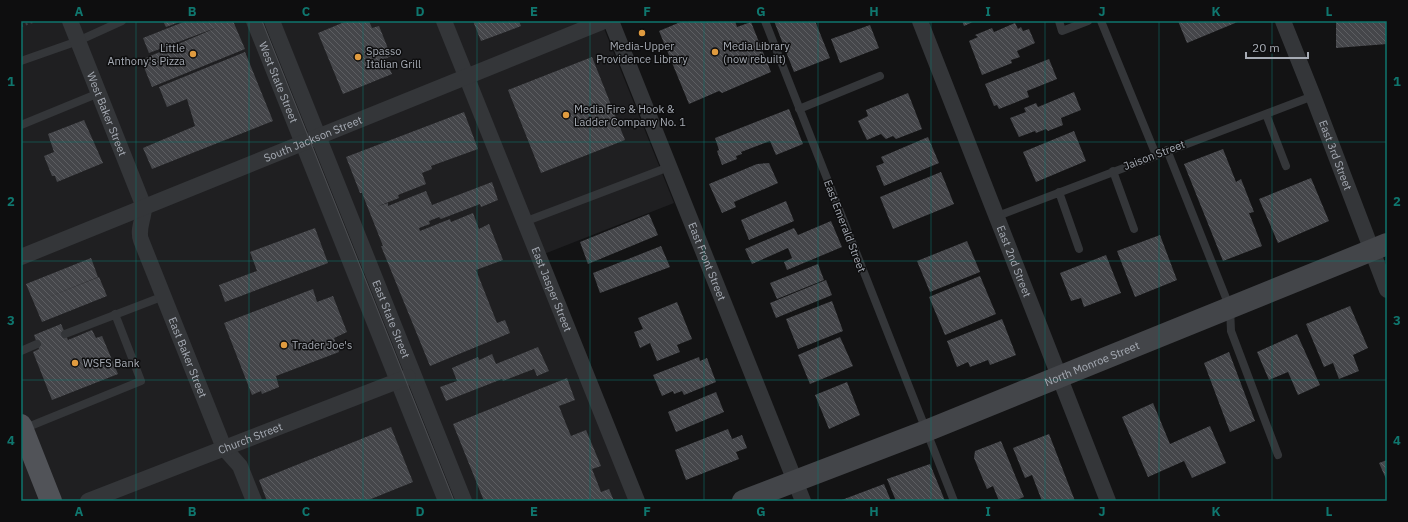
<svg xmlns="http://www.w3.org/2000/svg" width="1408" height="522" viewBox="0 0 1408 522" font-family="'IBM Plex Sans',sans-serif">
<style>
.built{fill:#1f1f21}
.building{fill:url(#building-back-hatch)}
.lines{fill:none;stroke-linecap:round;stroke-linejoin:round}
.path{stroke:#3b3d40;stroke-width:2.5;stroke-dasharray:2 3;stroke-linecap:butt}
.lane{stroke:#343639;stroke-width:8}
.street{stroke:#343639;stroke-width:16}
.secondary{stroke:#434549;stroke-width:22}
.primary{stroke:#515358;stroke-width:22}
.tram{stroke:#4c4e52;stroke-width:1}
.grid{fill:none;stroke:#0f766e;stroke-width:1;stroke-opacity:0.55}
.poi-dot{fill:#e09b3f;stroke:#0e0e0f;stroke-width:1.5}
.labels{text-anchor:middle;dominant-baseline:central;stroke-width:3;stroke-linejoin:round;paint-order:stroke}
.poi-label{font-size:11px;fill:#a6abb4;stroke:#0e0e0f;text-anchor:start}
.street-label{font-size:11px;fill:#a6abb4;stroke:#0e0e0f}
.neatline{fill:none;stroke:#0f766e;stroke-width:1.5}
.grid-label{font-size:13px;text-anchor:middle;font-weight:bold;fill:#0f766e}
</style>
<defs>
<pattern id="building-back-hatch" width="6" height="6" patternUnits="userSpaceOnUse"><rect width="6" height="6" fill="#45464a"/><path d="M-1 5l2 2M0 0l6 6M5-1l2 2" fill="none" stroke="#5d5e62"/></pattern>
</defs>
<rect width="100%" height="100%" fill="#131314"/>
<path class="built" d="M21 21H601L674 203 544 254 642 501H21Z"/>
<path class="building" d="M163 21H182L166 27Z
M186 21H233L245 49 152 87 141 60 218 27 149 53 143 38Z
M347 21H369L372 28 379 26 391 56 385 59 392 74 343 94 318 33Z
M473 21H519L521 26 481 41Z
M683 21H735L737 27 751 22 771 72 722 93 719 91 689 104 659 31Z
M774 21H815L830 58 794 72Z
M962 21H975L964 26Z
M1178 21H1240L1187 43Z
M1336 21H1387V44L1336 48Z
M1015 23 1018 29 1021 27 1023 31 1029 29 1035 43 1017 51 1020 57 1011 60 1012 63 982 75 969 41 978 37 975 35 992 28 994 32Z
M870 25 879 48 840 63 831 39Z
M245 52 273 121 152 169 143 148 195 126 187 99 167 107 159 87Z
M592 57 625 140 541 173 508 90Z
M1049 59 1057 79 1027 91 1029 97 999 109 997 105 994 106 985 84Z
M1074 92 1081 110 1061 118 1063 125 1048 131 1046 129 1036 133 1035 131 1019 137 1010 118 1026 112 1024 108 1036 103 1038 107Z
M908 93 922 129 896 139 893 136 886 139 881 134 867 140 858 121 868 116 866 110Z
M789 109 803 144 776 155 770 141 741 152 742 154 736 156 737 159 722 165 717 151 719 150 715 138Z
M464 112 478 149 431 166 432 169 422 173 426 184 398 195 399 198 376 207 388 203V206L426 191 432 205 492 182 498 200 481 207 480 204 441 219 439 217 429 221 430 224 419 228 420 231 450 219 451 222 473 213 479 229 489 224 503 260 476 270 497 323 505 320 510 333 430 366 381 246H383L362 193H360L346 157Z
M84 120 103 163 57 182 55 176H52L44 156 54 152 48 134Z
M1074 131 1086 161 1036 182 1023 152Z
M928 137 939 163 884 186 876 166 884 163 881 157Z
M1223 149 1236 182 1241 179 1254 212 1249 213 1262 246 1223 261 1184 164Z
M769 163 778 183 734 202 736 207 722 213 709 184 757 164Z
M941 172 954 204 893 229 880 197Z
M1311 178 1329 221 1278 243 1259 199Z
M786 201 794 221 749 240 741 220Z
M649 214 658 235 588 264 580 242Z
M831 221 842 247 787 270 784 262 792 258 788 248 752 264 745 249 794 228 798 235Z
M315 228 328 263 225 302 219 285 257 271 250 252Z
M1160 235 1177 280 1135 297 1117 251Z
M967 241 980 272 930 292 917 261Z
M661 246 670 267 600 293 593 273Z
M1106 255 1121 293 1084 307 1081 298 1071 301 1060 273Z
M91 258 98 277 39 301 99 277 107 296 42 322 26 284Z
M818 264 824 280 777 299 770 283Z
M980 276 996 314 945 335 929 297Z
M826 280 832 295 776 318 770 303Z
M313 289 317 302 333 296 347 332 334 338 339 352 276 376 279 387 262 394 261 391 252 395 224 323Z
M832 301 843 331 798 349 786 319Z
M677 302 692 339 677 345 680 352 657 361 650 343 640 348 634 332 643 329 638 318Z
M1350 306 1368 348 1353 355 1359 371 1339 379 1333 363 1324 367 1306 324Z
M1002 319 1016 355 990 365 988 360 970 367 968 362 957 367 947 341Z
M61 324 68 340 92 330 96 338 102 336 118 374 52 400 33 352 39 349 34 335Z
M1297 334 1320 385 1298 395 1288 372 1269 380 1257 352Z
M840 337 853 366 810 384 798 355Z
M538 347 549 371 537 376 534 369 503 381 502 379 446 401 440 387 457 381 452 368 478 357 479 360 492 354 496 364Z
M1229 352 1255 421 1230 432 1204 363Z
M699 357 700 361 707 358 716 382 684 395 682 391 674 394 673 391 662 396 653 375Z
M567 378 575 400 559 406 564 419 571 436 586 430 601 466 592 469 601 492 609 489 614 501H484L453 424Z
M847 382 860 415 829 429 815 395Z
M716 392 724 412 676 432 668 412Z
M1153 403 1170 444 1210 426 1226 463 1192 478 1184 461 1148 477 1122 417Z
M391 427 413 482 366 501H267L259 480Z
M728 429 732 439 742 435 747 448 736 452 739 459 686 480 675 450Z
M1049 434 1075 501H1042L1032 475 1025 478 1013 448Z
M1001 441 1024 497 1013 501H999L993 486 987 489 974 458 975 451Z
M1387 460V481L1379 463Z
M930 464 945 501H896L887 479Z
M884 484 891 501H839Z"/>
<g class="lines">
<path class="path" d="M21 26 35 21"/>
<path class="lane" d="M765 21 954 501
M1059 21 1062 31 1088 21
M1101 21 1156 155
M21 61 78 41 122 21
M799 109 880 76
M1266 114 1286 166
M21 125 99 93
M1167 150 1230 308 1231 331 1278 455
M1113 171 1134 229
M1059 192 1079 249
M995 217 1313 96
M524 222 669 167
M65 334 164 296
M21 351 37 344
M23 429 141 381 115 314"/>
<g class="street">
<path id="s1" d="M70 21 144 207C144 219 137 229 141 240L224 448 240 466 254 501"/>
<path id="s2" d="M254 21 446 501"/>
<path id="s3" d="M272 21 464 501"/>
<path id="s4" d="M444 21 637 501"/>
<path id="s5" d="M611 21 803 501"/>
<path id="s6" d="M920 21 1108 501"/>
<path id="s7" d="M1283 21 1313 96 1387 290"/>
<path id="s8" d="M21 257 604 21"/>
<path id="s9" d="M88 501 408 377"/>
</g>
<path class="secondary" id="s10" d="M743 501 926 431 1387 244"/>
<path class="primary" d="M21 425 51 501"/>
<path class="tram" d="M262 21 454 501"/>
</g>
<path class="grid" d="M136 21V501M249 21V501M363 21V501M477 21V501M590 21V501M704 21V501M818 21V501M931 21V501M1045 21V501M1159 21V501M1272 21V501M21 142H1387M21 261H1387M21 380H1387"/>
<g class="poi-dot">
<circle cx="642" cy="33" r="4"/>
<circle cx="715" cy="52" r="4"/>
<circle cx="193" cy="54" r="4"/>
<circle cx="358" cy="57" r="4"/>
<circle cx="566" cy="115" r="4"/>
<circle cx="284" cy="345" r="4"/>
<circle cx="75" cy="363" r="4"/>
</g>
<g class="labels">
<g class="poi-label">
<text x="642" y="46" text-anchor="middle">Media-Upper<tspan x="642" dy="13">Providence Library</tspan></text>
<text x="723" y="46">Media Library<tspan x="723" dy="13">(now rebuilt)</tspan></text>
<text x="185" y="48" text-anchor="end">Little<tspan x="185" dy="13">Anthony's Pizza</tspan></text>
<text x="366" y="51">Spasso<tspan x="366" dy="13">Italian Grill</tspan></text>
<text x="574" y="109">Media Fire &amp; Hook &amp;<tspan x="574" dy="13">Ladder Company No. 1</tspan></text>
<text x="292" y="345">Trader Joe's</text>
<text x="83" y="363">WSFS Bank</text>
</g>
<g class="street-label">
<text stroke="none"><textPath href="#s2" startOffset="66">West State Street</textPath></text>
<text stroke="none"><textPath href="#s1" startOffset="100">West Baker Street</textPath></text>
<text stroke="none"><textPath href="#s8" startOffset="315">South Jackson Street</textPath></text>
<text transform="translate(1154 155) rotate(-21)">Jaison Street</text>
<text stroke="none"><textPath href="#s7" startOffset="144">East 3rd Street</textPath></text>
<text transform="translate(845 226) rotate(69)">East Emerald Street</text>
<text stroke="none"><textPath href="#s5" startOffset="259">East Front Street</textPath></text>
<text stroke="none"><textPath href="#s6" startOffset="258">East 2nd Street</textPath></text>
<text stroke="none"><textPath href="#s4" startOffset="289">East Jasper Street</textPath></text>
<text stroke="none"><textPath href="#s3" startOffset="321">East State Street</textPath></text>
<text stroke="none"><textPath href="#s1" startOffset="360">East Baker Street</textPath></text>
<text stroke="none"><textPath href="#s10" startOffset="375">North Monroe Street</textPath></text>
<text stroke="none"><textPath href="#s9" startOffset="174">Church Street</textPath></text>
</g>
</g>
<rect width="1408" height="522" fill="none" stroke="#0e0e0f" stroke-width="44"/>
<path d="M1246 52v6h62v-6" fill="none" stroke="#a6abb4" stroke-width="2"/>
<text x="1252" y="52" font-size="12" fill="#a6abb4" stroke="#0e0e0f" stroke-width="3" paint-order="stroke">20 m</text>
<rect x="22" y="22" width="1364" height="478" class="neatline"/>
<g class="grid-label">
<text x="79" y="16">A</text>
<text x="192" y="16">B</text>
<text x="306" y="16">C</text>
<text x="420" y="16">D</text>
<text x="534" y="16">E</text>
<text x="647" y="16">F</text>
<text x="761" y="16">G</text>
<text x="874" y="16">H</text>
<text x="988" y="16">I</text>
<text x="1102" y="16">J</text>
<text x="1216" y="16">K</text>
<text x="1329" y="16">L</text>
<text x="11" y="86">1</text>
<text x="1397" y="86">1</text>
<text x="11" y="206">2</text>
<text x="1397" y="206">2</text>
<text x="11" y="325">3</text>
<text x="1397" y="325">3</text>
<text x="11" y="445">4</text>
<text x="1397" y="445">4</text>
<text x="79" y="516">A</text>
<text x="192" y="516">B</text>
<text x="306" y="516">C</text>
<text x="420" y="516">D</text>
<text x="534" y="516">E</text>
<text x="647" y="516">F</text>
<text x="761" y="516">G</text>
<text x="874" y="516">H</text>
<text x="988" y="516">I</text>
<text x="1102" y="516">J</text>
<text x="1216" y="516">K</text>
<text x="1329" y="516">L</text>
</g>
</svg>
